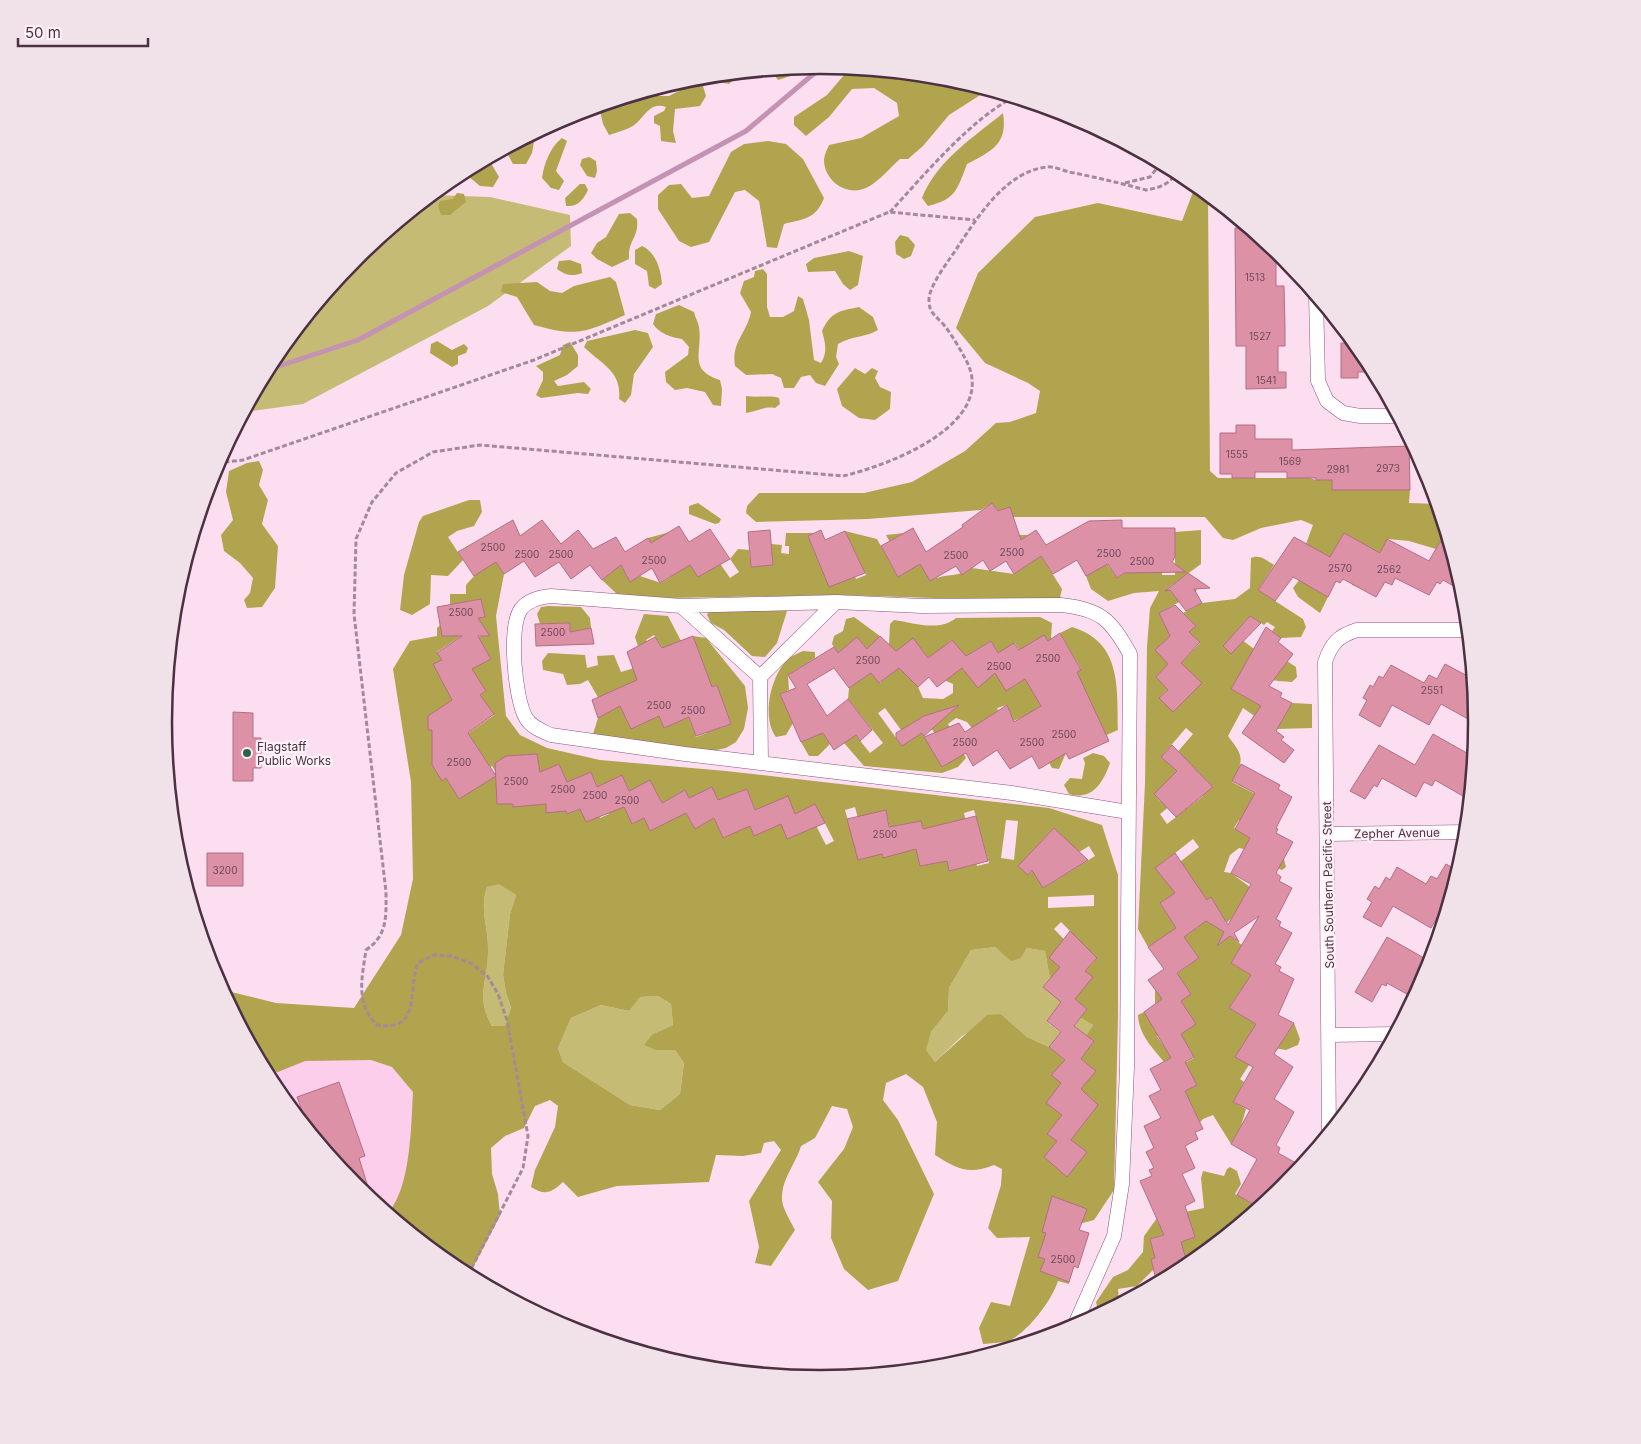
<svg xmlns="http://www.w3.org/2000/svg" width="1641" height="1444" viewBox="0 0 1641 1444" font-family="Inter,sans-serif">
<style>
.built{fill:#fcceeb}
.green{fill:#c6bb75}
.forest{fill:#b1a44e;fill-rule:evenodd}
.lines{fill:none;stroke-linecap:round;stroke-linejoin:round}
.stream{stroke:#c492b2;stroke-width:5}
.building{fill:#dc91a7;stroke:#b56d83}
.street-casing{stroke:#8e537b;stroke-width:15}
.path{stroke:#a4899a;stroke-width:3;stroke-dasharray:5 2.5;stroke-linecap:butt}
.street{stroke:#fff;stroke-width:14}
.poi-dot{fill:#2c6248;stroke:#fff1f9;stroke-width:2}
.labels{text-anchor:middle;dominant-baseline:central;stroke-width:4.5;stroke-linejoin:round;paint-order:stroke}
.number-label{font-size:10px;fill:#70495b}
.poi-label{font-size:12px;fill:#4c3142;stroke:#fff1f9;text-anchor:start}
.street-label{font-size:12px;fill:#4c3142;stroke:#fff1f9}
.rim{fill:none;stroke:#4c3142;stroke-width:2.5}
</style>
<rect width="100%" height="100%" fill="#fbdff0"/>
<path class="built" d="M252 1045 442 1058 430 1247 356 1186 274 1087Z"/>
<path class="green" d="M433 195 490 197 570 215 571 246 488 306 303 404 245 412 274 357 356 257Z
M499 883 516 895 510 914 503 975 506 993 511 1009 505 1026H492C475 997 488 981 488 952 489 929 479 909 487 887Z
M995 947 1001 952 1021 958 1027 948 1045 951 1050 979 1043 987 1093 1025 1087 1036 1055 1011 1047 1022 1081 1048 1056 1039 1049 1047 1027 1037 1001 1014 962 1036 935 1062 925 1050 931 1032 948 1011 949 988 971 950Z
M658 996 671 1004 673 1025 653 1034 656 1050H675L684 1063 680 1094 660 1110 630 1105 563 1062 558 1048 571 1018 601 1005 629 1011 639 997Z"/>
<path class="forest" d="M807 66 797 74 778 80 771 70Z
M850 68 949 78 988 90 949 115 923 146 908 159H900C890 168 879 181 868 187 848 198 824 181 824 160 824 155 827 150 829 145L861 138 899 116 897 103 874 88 852 89 829 117 806 136 794 125V117L827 95Z
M740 73 729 84 719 82 715 75Z
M694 83 703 86 706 96 700 106 675 109 673 131 676 143 661 141 660 126 654 123V116L664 111 666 107C649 101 644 119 633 126 626 130 617 132 609 135L603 124 599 106 651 90 656 96H669Z
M1003 113C1008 144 992 151 967 164 957 190 956 199 928 206L922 198C937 160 973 138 1003 113Z
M545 128 534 142 532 153 526 164H513L505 149Z
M562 138 567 141 556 171 564 181 559 190 551 188 542 178C544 164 550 147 562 138Z
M768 141 786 144 803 159 824 198C816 219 804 219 784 224L777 248 767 247 759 201 745 190 735 192 709 242 691 247 679 241 658 209V195L669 185 681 184 692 198 709 196 731 152 744 144Z
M589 157 596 161 597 171 595 178 587 176 580 165 582 159Z
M488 158 499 177 493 187 480 186 463 172Z
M580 184H585L588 190C583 200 578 207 566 206L565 198Z
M1196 184 1208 195 1210 471 1218 478H1310L1316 480H1332L1360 490H1410L1409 503 1438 504 1449 542H1440L1436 549 1409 541 1388 539 1360 588 1352 585V575L1363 544 1344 533 1313 588 1328 597 1320 613 1298 597 1293 588 1304 574 1306 544 1313 525 1301 520 1261 528 1233 540 1223 538 1205 517H1013L999 512 992 503 981 510 868 519 756 522 746 513 747 506 759 493H864L912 482 965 451 996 423 1010 422 1036 413 1040 391 1028 383 985 363 956 328 978 273 1035 217 1098 203 1182 221Z
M457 193 464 194 466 202 450 215H441L438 206 440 201 453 199Z
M630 213 637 219C639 239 628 239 629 259L612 267 597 259 591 253 597 243 606 237 619 214Z
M900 235 908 237 915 245 911 256 904 259 896 254 895 242Z
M642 246C656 252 661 270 662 284L655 289 649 286 647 271 635 264V250Z
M849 251 863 256 858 285 850 290 843 284 835 271 808 272 806 264 814 258Z
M570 260 581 264 582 273C572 277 565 275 557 269L559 261Z
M763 269 767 274V307L770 317H783L794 311 798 296 803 299 809 320 814 360 821 363C828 352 825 342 822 331 831 312 839 311 859 307L873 317 878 330C865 338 853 335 838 344L836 357 839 364 825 386 816 383 810 375 801 377 794 388H784L781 378 772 374 746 375 735 366C731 342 747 333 751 312L740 293 744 281 754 277 755 271Z
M610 277 616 282 625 315C584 333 577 337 534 325L517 297 501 292 503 284 537 282 550 291 562 293 574 286Z
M679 305 694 312C695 317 698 322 699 327 703 352 687 369 720 380L722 389 721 406 713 405 705 392 687 388 675 390 666 382 665 372 688 355 689 347 682 339C670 337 660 334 653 324L656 314Z
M635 330 648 333 653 347 634 374 631 395 625 403 619 399C622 371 601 364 584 347L587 341Z
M437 341 452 350 464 344 468 348 466 353 458 356V364L452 367 430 353 431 344Z
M570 342 578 355V366L567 375 554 381 558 386 584 382 591 389 588 394 578 393 541 398 536 395 543 380V372L536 366 560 355 563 345Z
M855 368 865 374 872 368 878 371 875 378 880 387 891 392 890 409 875 420 859 418 842 406 837 389Z
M746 396C757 398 771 395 779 398L780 404 775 408C763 406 757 412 746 413Z
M259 461 263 470 259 485 268 500 262 524 278 546 275 588 262 607 247 608 244 600 250 593 253 578 240 563 224 551 221 535 233 520 226 492 229 471 247 463Z
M469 500H480L482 512 474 526 457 531 448 537 463 560 448 576 431 575 430 604 412 615 400 610 404 575 419 522 423 516Z
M698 503 721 519 719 523 715 524 689 514V506Z
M1201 530V564L1168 588 1175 596 1198 579 1196 593 1159 613 1164 623 1202 603 1235 599 1250 588 1251 558C1260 554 1266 560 1274 565L1258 590 1303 619 1306 627 1301 637 1281 638 1272 631 1275 627 1267 622 1264 625 1250 616 1234 634 1281 669 1287 661 1296 667 1297 677 1292 682C1272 681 1259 679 1242 670L1231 689 1283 718 1292 703 1312 704V728L1277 729 1278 727 1272 723 1270 727 1243 708 1228 736C1243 756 1245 758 1232 782L1286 810 1280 819 1239 820 1234 828 1284 859 1286 867 1282 870C1264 863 1259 851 1239 848L1230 855 1224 872 1231 873 1250 887 1232 918 1220 929 1242 945 1231 963 1261 981 1241 990 1229 1008 1283 1040 1294 1023 1300 1039 1298 1045 1286 1050 1274 1048 1249 1065 1240 1079 1244 1082 1233 1102 1246 1109 1241 1126 1231 1144 1213 1115 1203 1119 1194 1129 1174 1097 1197 1085 1191 1074 1172 1070 1194 1058 1189 1048 1164 1062C1152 1047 1139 1035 1138 1015L1144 1012 1150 1021 1155 1004V989L1199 958 1193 949 1178 941 1198 927 1192 918 1148 947 1138 929 1145 783 1147 647 1150 608 1159 591 1134 593 1108 601 1091 589 1086 576 1095 571 1092 565 1105 561 1117 578 1162 549V575H1175V532ZM1194 637 1200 643 1162 683 1156 677ZM1188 670 1201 683 1159 698ZM1186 728 1193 734 1168 763 1161 757ZM1187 761 1194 768 1160 801 1154 794ZM1195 786 1203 796 1167 824 1160 814ZM1193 839 1199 847 1162 876 1156 868ZM1194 881 1202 893 1168 916 1160 903ZM1190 1016 1196 1024 1163 1045 1157 1036Z
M845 531 877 539 898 577 906 572 886 535 904 533 930 581C946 572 955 579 972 568L1014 574 1032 562 1014 535H1028L1062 589 1059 602 841 595 671 598 618 595 602 580 612 572 613 552 630 581 640 576 661 583 671 577 648 538 670 532 698 577 707 572 706 543 730 578 739 572 730 559 738 549 749 550 751 567 773 565 771 544 782 545 781 553 789 554V546H785L786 533H814L808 536 829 586 841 549 856 579 866 575Z
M492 556 504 574 496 616 506 716 520 735 547 748 600 760 726 771 1049 808 1102 825 1118 875V1017L1114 1190 1094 1220 1068 1227 1073 1240 1042 1246 1039 1257 1071 1270 1069 1284 1058 1281C1052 1300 1029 1330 1011 1340 1004 1343 991 1343 983 1344L979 1328 991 1302 1010 1306 1030 1237 997 1238 988 1228 1001 1185 1002 1169 994 1165C969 1175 957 1169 935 1155L937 1122 923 1087 906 1074 886 1083 883 1100 898 1120 934 1194 898 1281 868 1290 844 1269 831 1238 832 1201 818 1182 844 1149 853 1127 847 1109 832 1106 815 1138 801 1146C796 1163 782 1179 782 1197 781 1207 791 1221 795 1230L771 1266 755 1263 759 1247 749 1201 781 1150 774 1141 764 1143 761 1153 743 1156 716 1155 709 1182 617 1186 578 1197 563 1182C551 1193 545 1196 531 1187L535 1170 555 1127 558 1106 550 1100 535 1106 524 1128 505 1136 491 1148 492 1174 498 1194 500 1216 469 1275 455 1268 388 1213C411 1187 411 1126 413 1092L392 1067 371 1060 305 1061 278 1072 265 1069 223 990 276 1003 354 1008 401 935 413 879 411 782 393 669 410 641 437 636V628L440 625 485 617 481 599 450 605V594H466V585ZM481 623 487 632 443 661 437 652ZM479 681 486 691 443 720 437 711ZM487 705 494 715 444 751ZM537 754 544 803 526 756ZM509 757 523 806 513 807ZM559 764 578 810 568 814 549 769ZM492 766 497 774 459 798 453 789ZM591 772 609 814 600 818 582 776ZM622 776 643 818 632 824ZM650 780 671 820 641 785ZM712 788 733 833 724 838 702 792ZM747 789 764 831 754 836 737 793ZM685 791 703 824 695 829 676 795ZM815 804 834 841 826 845 807 808ZM855 807 868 857 859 860 845 810ZM974 810 989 863 977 866 964 813ZM886 811 896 854 883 857ZM1006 820 1018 821 1014 860 1001 858ZM921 821 931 863 920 866 911 823ZM939 825 962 867 949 870ZM1054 828 1063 837 1028 875 1019 866ZM1089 846 1095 856 1043 888 1038 878ZM499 884 516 895 510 914 503 975 506 993 511 1008 505 1026H492C475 997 488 981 488 952 489 929 479 909 487 887ZM1094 895V906L1048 908V897ZM1061 922 1097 958 1090 966 1054 929ZM995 947 1011 961 1021 958 1027 948 1045 951 1050 979 1087 1009 1080 1017 1093 1025 1075 1054 1095 1071 1088 1079 1049 1047 1027 1037 1001 1014 987 1015 935 1062 926 1050 931 1032 948 1011 949 988 971 950ZM658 996 671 1004 673 1025 653 1034 644 1045 656 1050H675L684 1063 680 1094 660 1110 630 1105 563 1062 558 1048 571 1018 601 1005 629 1011 640 997Z
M548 606 581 607 590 618 591 628 580 630 570 639V623L540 624 537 614 541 607Z
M781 607 787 611 777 643 765 657 752 656 724 630 711 623 707 615 709 611Z
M644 614 668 616 681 641 674 643 693 636 706 638 745 686 748 708 744 729 736 742 726 748 712 751 593 734 598 718 607 713 588 680 580 684 567 685 563 674 543 670 542 661 548 653 585 655 587 668 598 665 597 656 614 655 621 672 644 665 635 637ZM654 635 675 668 666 672 646 640ZM689 683 707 733 696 737 678 687ZM717 685 731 724 720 728 706 688Z
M854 617 880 636 874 642 918 687 923 698 943 699 953 693V684L946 681 913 639 900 656 889 645 890 624 894 620C914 623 939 632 956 618L1040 617 1052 623 1051 639 1073 675 1081 669 1060 633 1072 627C1122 642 1117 688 1118 730L1066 753 1059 769 1052 768 1025 716 978 736 967 722 956 718 948 724 966 758 958 767 942 773 864 766 844 743 846 723 870 753 883 743 848 699 849 688 858 681 832 644 834 636 843 631 846 619ZM857 637 889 675 880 683 848 645ZM951 640H952L978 687 944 647ZM991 641 1017 684 1007 690 980 648ZM1015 643 1040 681 1031 687 1004 650ZM1007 705 1011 714 1001 718 997 708ZM885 708 909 741 902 746 878 713ZM924 716 951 761 943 767 915 722Z
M803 651 815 652V658L788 675 789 690 780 694 793 723 786 735 776 737C761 717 771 674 789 658 793 655 799 653 803 651Z
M806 707 830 744 818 756H809L801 742 809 738Z
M1093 753 1104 756 1110 763C1103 783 1092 801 1069 794L1064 785 1070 778 1082 779 1085 763 1083 758Z
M1230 1167 1237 1171 1241 1184 1235 1194 1260 1208 1185 1268 1162 1281 1186 1261 1183 1251 1154 1269 1137 1286 1118 1289 1119 1301 1126 1300 1099 1315 1096 1302 1113 1277 1128 1270 1143 1252 1144 1236 1157 1218 1204 1208 1201 1178 1203 1171 1224 1176 1227 1169ZM1191 1226 1195 1237 1153 1250 1150 1239Z"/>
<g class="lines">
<path class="stream" d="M267 370 358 340 746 131 824 65"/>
</g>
<path class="building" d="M1235 228H1249L1276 250V286H1284L1285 327V346H1278V372H1286V388L1246 389V346H1236Z
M1341 343H1356L1375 372H1358V378H1341Z
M1236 425H1255V439H1292V450L1409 446 1410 490H1332V480H1316V478H1287V472H1255V478H1232V474H1220V433H1236Z
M992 503 998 511 1010 507 1021 540 1036 530 1046 545 1089 521 1122 520V528H1175V557L1172 562 1186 572 1124 573 1117 578 1108 564 1086 576 1077 560 1053 574 1041 556 1014 574 1006 561 990 571 983 560 962 575 956 566 930 581 920 564 898 577 881 546 913 528 926 552 963 527 962 525Z
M513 520 520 536 542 520 561 544 578 530 593 549 616 537 625 552 648 538 651 543 679 526 689 542 710 529 730 559 698 577 690 565 660 583 652 568 630 582 621 565 602 580 590 565 571 579 559 562 535 577 524 561 504 574 496 562 474 576 458 552Z
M770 530 773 565 751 567 748 532Z
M821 530 825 540 845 531 865 573 829 587 808 536Z
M1344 533 1380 553 1387 539 1429 561 1440 542 1451 547 1464 592 1443 580 1440 584 1437 582 1429 595 1395 578 1392 585 1385 582 1376 597 1343 579 1340 583 1336 581 1328 597 1293 577 1275 601 1258 590 1294 537 1330 557Z
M1188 573 1210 588 1194 589 1202 603 1186 611 1170 590 1165 591Z
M481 599 485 617 478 618 490 636H478L491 659 472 669 486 691 480 695 494 714 468 733 496 776 459 799 446 778 442 781 432 765V730H428V716L452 700 433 664 442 660 437 653 462 636H442L437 607Z
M1175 605 1196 626 1189 632 1200 642 1181 663 1202 683 1173 712 1159 698 1168 690 1156 677 1168 664 1155 650 1170 636 1159 613Z
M1250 616 1261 623 1231 654 1223 646Z
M570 623V632L591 628 594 644 536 646 535 624Z
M1266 627 1281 638 1278 642 1293 654 1269 686 1282 693 1280 697 1292 703 1276 731 1284 737 1281 740 1294 750 1284 763 1242 733 1261 706 1231 689Z
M1060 633 1081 670 1077 672 1109 741 1069 759 1066 753 1039 769 1032 756 1010 769 997 750 973 766 966 753 942 767 924 737 959 723 965 732 1007 705 1014 722 1041 706 1025 679 1006 691 995 673 978 688 962 668 937 687 929 677 918 687 899 668 879 683 871 673 849 688 834 668 807 684 827 716 848 699 872 730 860 741 856 735 834 750 823 733 801 742 780 694 796 688 788 675 834 647 838 653 857 637 867 649 880 636 896 651 913 638 928 658 952 640 966 656 991 641 998 653 1014 643 1019 650 1044 635 1048 641Z
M693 636 712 687 717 685 731 724 696 736 689 717 664 728 659 716 631 729 620 706 598 718 592 700 637 680 627 652 655 637 662 648Z
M1445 664 1473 679 1477 724 1441 704 1429 725 1392 705 1380 727 1359 715 1367 700 1363 698 1370 685 1373 687 1379 676 1383 678 1391 665 1424 683 1429 675 1437 679Z
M959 705 924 736 922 733 902 746 896 738V733L924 716Z
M233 712 253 713V738H261V768H253V781H233Z
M1433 734 1474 757 1470 800 1435 780 1432 786 1424 782 1416 797 1382 778 1377 787 1374 785 1365 799 1350 791 1379 745 1415 765Z
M1172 745 1213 787 1176 817 1154 794 1177 771 1161 757Z
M537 754 540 772 559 764 567 782 591 772 597 787 622 775 629 791 650 780 662 803 685 790 689 798 712 787 718 800 747 789 755 810 788 796 795 814 815 804 825 823 787 839 781 824 754 836 750 826 723 838 714 818 695 829 686 813 650 831 644 818 632 824 624 807 586 822 580 809 567 814 566 811 546 813V804L513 807V804H497L495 763 506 756Z
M1241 764 1280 785 1278 789 1292 797 1276 828 1278 829 1276 833 1293 842 1276 873 1281 877 1279 881 1292 888 1276 919 1281 922 1279 926 1292 933 1275 964 1281 967 1279 971 1294 979 1278 1015 1294 1023 1274 1054 1293 1067 1274 1099 1294 1112 1276 1145 1280 1148 1278 1153 1296 1163 1279 1192 1260 1208 1237 1195 1257 1159 1231 1144 1250 1110 1233 1102 1253 1067 1235 1057 1256 1024 1229 1008 1251 975 1231 963 1259 916 1234 933 1239 942 1230 936 1217 946 1224 932 1206 921 1184 937 1199 958 1177 973 1191 994 1181 1001 1196 1024 1181 1034 1194 1057 1185 1062 1197 1085 1185 1091 1203 1129 1195 1132 1198 1139 1185 1146 1195 1168 1182 1174 1195 1201 1185 1206 1195 1237 1181 1242 1188 1266 1157 1284 1151 1259 1155 1258 1150 1239 1164 1235 1140 1181 1152 1176 1149 1170 1154 1168 1146 1152 1154 1148 1144 1126 1161 1118 1149 1096 1161 1090 1150 1069 1171 1058 1144 1012 1162 999 1148 980 1164 969 1148 947 1176 928 1160 903 1175 893 1155 868 1175 853 1207 900 1211 897 1228 925 1251 884 1231 873 1250 838 1235 829 1255 793 1232 781Z
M886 810 889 827 921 821 923 829 976 816 988 861 949 871 947 861 920 866 916 849 883 858 882 854 858 860 847 819Z
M1054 828 1088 860 1043 888 1032 870 1028 875 1018 866Z
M207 853H243V886H207Z
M1446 864 1458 871 1453 888 1431 928 1393 906 1381 927 1363 917 1372 902 1367 899 1375 886 1379 889 1386 877 1390 880 1397 867 1426 884 1431 876 1437 879Z
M1070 931 1097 958 1085 971 1093 977 1075 999 1087 1009 1074 1026 1094 1041 1081 1059 1096 1071 1081 1089 1098 1105 1071 1140 1087 1152 1067 1177 1044 1157 1057 1141 1047 1134 1062 1115 1046 1103 1061 1083 1051 1075 1065 1060 1049 1047 1061 1032 1047 1021 1061 1002 1043 987 1060 967 1049 958Z
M1387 937 1431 962 1414 998 1387 983 1386 986 1382 984 1372 1002 1355 992Z
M339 1082 365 1156 359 1158 372 1200 356 1186 309 1129 297 1097Z
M1052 1196 1087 1209 1079 1230 1089 1233 1078 1268 1074 1266 1069 1282 1040 1271 1045 1259 1038 1257 1046 1233 1042 1232Z"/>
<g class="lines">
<g class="street-casing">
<path id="street" d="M1316 295 1318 381 1327 401 1343 413 1360 416H1398
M681 606 760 677 761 762
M760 677 836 602
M1327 834 1467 832
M1329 1035 1395 1034
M1329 1133 1325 662C1331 644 1338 636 1357 630H1468
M1073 1329 1114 1236 1122 1184 1127 1068 1130 654C1111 620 1101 609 1061 605L922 606 836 602 681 606 551 596C540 597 528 600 521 609 508 627 515 700 526 718 531 727 542 731 551 735L685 754 1012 793 1128 812"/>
</g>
<path class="path" d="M1125 183 1150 177 1161 163
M890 212C923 176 971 119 1014 97
M217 463 243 460 534 360 889 212 975 220
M468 1275 523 1168 528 1136 507 1020 498 994 488 977 471 963 451 956 434 955 418 963C407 992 422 1032 377 1025 355 1003 362 978 366 950 388 935 386 916 386 892L354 614 356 539 372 502 396 473 433 452 480 445 843 476C887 466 1000 424 966 360 960 349 952 335 944 325 937 317 929 313 929 301 928 286 951 258 959 245 979 215 1007 171 1047 167 1053 166 1062 170 1069 172 1095 177 1120 183 1146 190 1159 188 1171 184 1177 171"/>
<use href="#street" class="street"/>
</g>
<circle class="poi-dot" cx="247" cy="753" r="5"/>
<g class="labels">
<g class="number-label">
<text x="1255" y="277">1513</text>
<text x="1260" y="336">1527</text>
<text x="1266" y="380">1541</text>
<text x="1237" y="454">1555</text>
<text x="1290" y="461">1569</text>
<text x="1388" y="468">2973</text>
<text x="1338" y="469">2981</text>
<text x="493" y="547">2500</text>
<text x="1012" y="552">2500</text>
<text x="1109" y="553">2500</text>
<text x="527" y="554">2500</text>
<text x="561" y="554">2500</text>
<text x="956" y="555">2500</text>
<text x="654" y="560">2500</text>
<text x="1142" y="561">2500</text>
<text x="1340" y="568">2570</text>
<text x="1389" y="569">2562</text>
<text x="461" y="612">2500</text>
<text x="553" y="632">2500</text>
<text x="1048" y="658">2500</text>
<text x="868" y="660">2500</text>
<text x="999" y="666">2500</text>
<text x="1432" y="690">2551</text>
<text x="659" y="705">2500</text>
<text x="693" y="710">2500</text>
<text x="1064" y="734">2500</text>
<text x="965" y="742">2500</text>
<text x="1032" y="742">2500</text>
<text x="459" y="762">2500</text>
<text x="516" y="781">2500</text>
<text x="563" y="789">2500</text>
<text x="595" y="795">2500</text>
<text x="627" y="800">2500</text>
<text x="885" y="834">2500</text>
<text x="225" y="870">3200</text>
<text x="1063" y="1259">2500</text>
</g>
<g class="poi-label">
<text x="257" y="746">Flagstaff<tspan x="257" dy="14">Public Works</tspan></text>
</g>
<g class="street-label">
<text transform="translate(1397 833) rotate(-1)">Zepher Avenue</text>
<text transform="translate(1328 885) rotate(-91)">South Southern Pacific Street</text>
</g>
</g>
<path d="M0 0H1641V1444H0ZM172 722a648 648 0 1 1 1296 0a648 648 0 1 1-1296 0Z" fill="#f1e2ea" fill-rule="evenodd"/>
<path class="rim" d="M172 722a648 648 0 1 1 1296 0a648 648 0 1 1-1296 0Z"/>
<path d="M18 38v8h130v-8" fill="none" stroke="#4c3142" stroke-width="2.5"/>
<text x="25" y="38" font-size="15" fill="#4c3142" stroke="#fff1f9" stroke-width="4" paint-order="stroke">50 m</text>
</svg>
